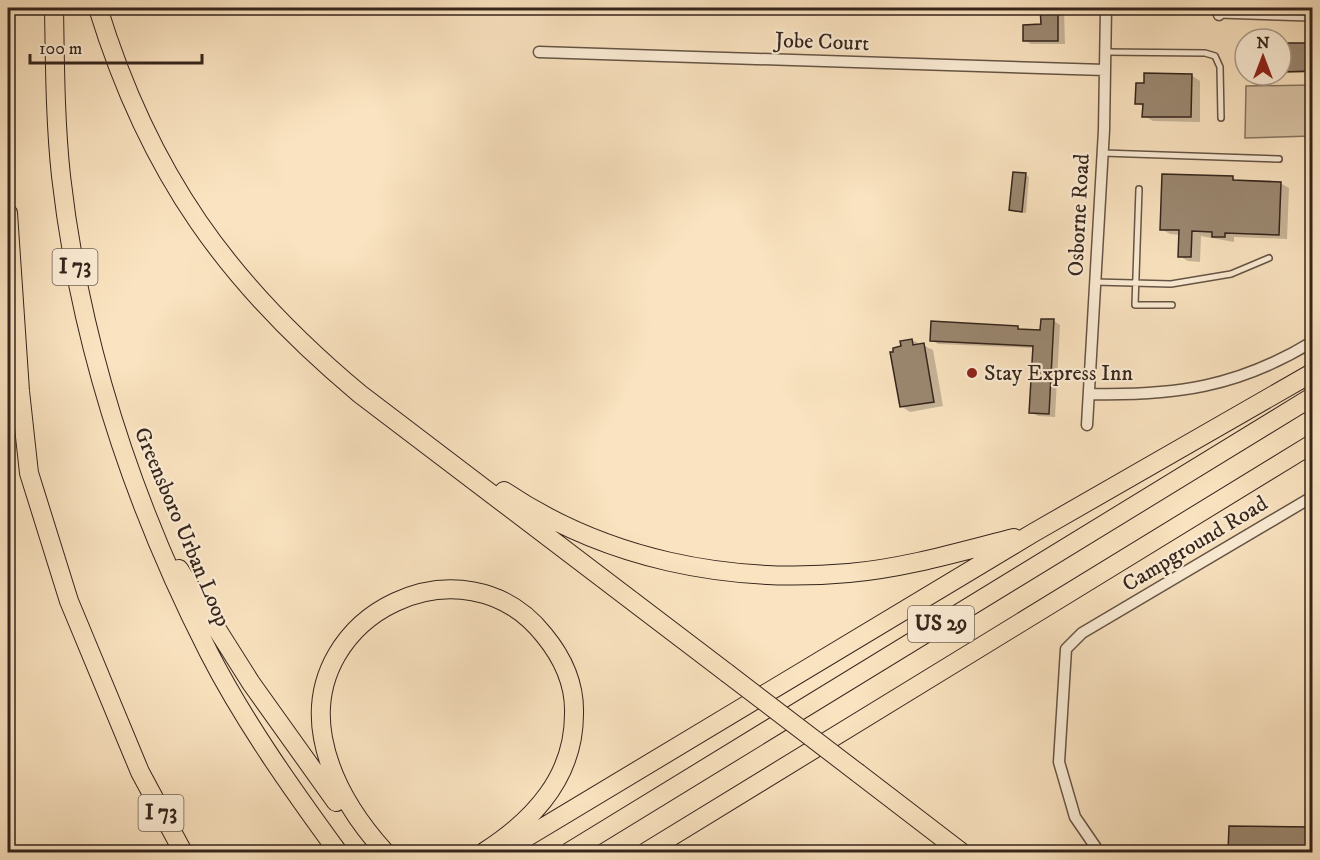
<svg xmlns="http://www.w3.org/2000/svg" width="1320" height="860" viewBox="0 0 1320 860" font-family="'IM FELL DW Pica',serif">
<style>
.green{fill:#d9c3a4;stroke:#877460;stroke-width:1.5}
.shadow{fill:#0003}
.building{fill:#9b8871;stroke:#35251c;stroke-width:1.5}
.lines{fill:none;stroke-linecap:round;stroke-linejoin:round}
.lane-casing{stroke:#665445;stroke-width:8}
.street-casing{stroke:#665445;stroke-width:13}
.highway-casing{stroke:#35251c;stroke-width:20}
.lane{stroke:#fcedd6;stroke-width:5}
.street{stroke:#fcedd6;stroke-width:10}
.highway{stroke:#fae3c0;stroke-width:18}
.highway-bridge-casing{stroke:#35251c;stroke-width:20;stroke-linecap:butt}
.highway-bridge{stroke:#fae3c0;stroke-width:18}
.poi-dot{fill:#8f2418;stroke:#fcedd6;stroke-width:2}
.labels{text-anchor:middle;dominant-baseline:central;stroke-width:4.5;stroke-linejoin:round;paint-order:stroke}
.shield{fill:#fcedd6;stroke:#716154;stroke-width:1.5}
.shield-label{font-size:21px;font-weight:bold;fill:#35251c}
.street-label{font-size:22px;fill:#35251c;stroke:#fcedd6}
.poi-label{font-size:22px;fill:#35251c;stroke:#fcedd6;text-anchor:start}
</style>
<rect width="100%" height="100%" fill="#fae3c0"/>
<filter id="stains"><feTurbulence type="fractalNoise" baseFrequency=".00333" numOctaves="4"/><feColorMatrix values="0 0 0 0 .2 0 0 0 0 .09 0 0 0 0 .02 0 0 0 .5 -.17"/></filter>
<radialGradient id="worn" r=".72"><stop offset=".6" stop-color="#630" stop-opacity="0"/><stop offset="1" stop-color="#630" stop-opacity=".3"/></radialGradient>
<path class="green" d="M1312 85V136L1245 138 1246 86Z"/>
<path class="shadow" d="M1042 8 1064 10 1065 44H1031L1024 40 1042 26Z
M1164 8H1186V15H1169L1164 12Z
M1281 44 1312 45V73H1281Z
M1191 75 1200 81V122L1153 121 1144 116V107L1137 103Z
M1025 175 1029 177 1026 213 1015 212 1011 210Z
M1233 178 1239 182 1280 183 1289 188 1287 239 1234 237V242L1201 236 1200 262 1188 261 1179 256 1180 235 1170 234 1161 229Z
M1054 321 1060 325 1055 417 1038 416 1031 412 1035 348 938 344 932 340 1018 327 1025 331 1042 332Z
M912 340 933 350 943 406 910 412 901 406 903 348Z
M1230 827 1312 828V852H1230Z"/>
<path class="building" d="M1040 8H1058V41H1023V25L1041 24Z
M1281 43H1312V71L1281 72Z
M1144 73 1192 74 1191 117H1142L1143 104H1135L1136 83H1144Z
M1013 172 1026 173 1022 212 1009 210Z
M1162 174 1233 176V180L1281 182 1279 235 1225 233V237H1212V232L1192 231 1191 257H1178L1179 230H1160Z
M1041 319H1054L1049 414 1029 413 1033 346 930 341 931 321 1018 326V329L1040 330Z
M912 339 913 345 924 343 934 402 900 407 890 352H893V348L901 346 900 341Z
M1229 826 1312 827V852H1228Z"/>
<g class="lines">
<g class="lane-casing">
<path id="lane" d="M1219 15 1309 18
M1105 52 1205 53 1215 56 1220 67 1221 118
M1103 153 1279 159
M1139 189 1135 305H1172
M1095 282 1171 284 1231 274 1269 258"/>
</g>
<g class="street-casing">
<path id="street" d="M1219 8V15
M539 52 1105 70
M1089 394C1175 396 1238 387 1312 342
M1087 425 1104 130 1106 8
M1099 852 1075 817 1059 762 1066 649 1082 633 1312 497"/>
</g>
<g class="highway-casing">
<path id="highway" d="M54 8C55 64 55 120 61 176 80 343 133 504 209 653 245 723 292 789 338 852
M98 8C149 174 227 283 360 394L727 673
M8 213 20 391 29 473 69 601 140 772 183 852
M504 491C605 559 728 584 849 573 905 568 959 552 1014 538
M179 569 251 683 336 802
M858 773 961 852
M385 852C356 820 331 782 323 738 300 613 465 535 544 635 563 658 575 685 574 714 574 777 534 820 484 852
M502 852 1033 533 1312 373
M569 852 1312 397
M646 852 1312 444"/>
</g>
<use href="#lane" class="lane"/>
<use href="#street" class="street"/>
<use href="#highway" class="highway"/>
<g class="highway-bridge-casing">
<path id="highway-bridge" d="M727 673 858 773"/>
</g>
<use href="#highway-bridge" class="highway-bridge"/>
</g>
<circle class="poi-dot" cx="972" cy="373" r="6"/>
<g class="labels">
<g class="shield">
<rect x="52.5" y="249" width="45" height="36" rx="4.5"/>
<rect x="908" y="606" width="66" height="36" rx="4.5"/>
<rect x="138.5" y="795" width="45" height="36" rx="4.5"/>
</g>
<g class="shield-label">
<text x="75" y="267">I 73</text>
<text x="941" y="624">US 29</text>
<text x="161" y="813">I 73</text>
</g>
<g class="street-label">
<text transform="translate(822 42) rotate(2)">Jobe Court</text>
<text transform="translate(1079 215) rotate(-87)">Osborne Road</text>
<text transform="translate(182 527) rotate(67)">Greensboro Urban Loop</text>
<text transform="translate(1195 544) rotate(-31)">Campground Road</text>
</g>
<g class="poi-label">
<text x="984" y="373">Stay Express Inn</text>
</g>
</g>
<rect width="1320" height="860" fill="none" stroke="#fae3c0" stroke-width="30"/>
<rect x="9" y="9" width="1302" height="842" fill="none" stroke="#35251c" stroke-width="3"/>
<rect x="15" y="15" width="1290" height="830" fill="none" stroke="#35251c" stroke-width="1.5"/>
<g transform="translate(1263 57)"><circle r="28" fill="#fcedd6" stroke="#ac9d8c" stroke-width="1.5"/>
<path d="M0-4.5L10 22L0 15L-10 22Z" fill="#8f2418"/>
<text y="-9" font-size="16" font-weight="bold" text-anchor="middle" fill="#35251c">N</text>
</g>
<path d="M30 54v9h172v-9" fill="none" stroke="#35251c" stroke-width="3"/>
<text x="39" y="54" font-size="18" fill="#35251c" stroke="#fcedd6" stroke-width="4.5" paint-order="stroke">100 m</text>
<rect width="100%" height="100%" filter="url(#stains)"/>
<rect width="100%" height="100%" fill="url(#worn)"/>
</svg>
